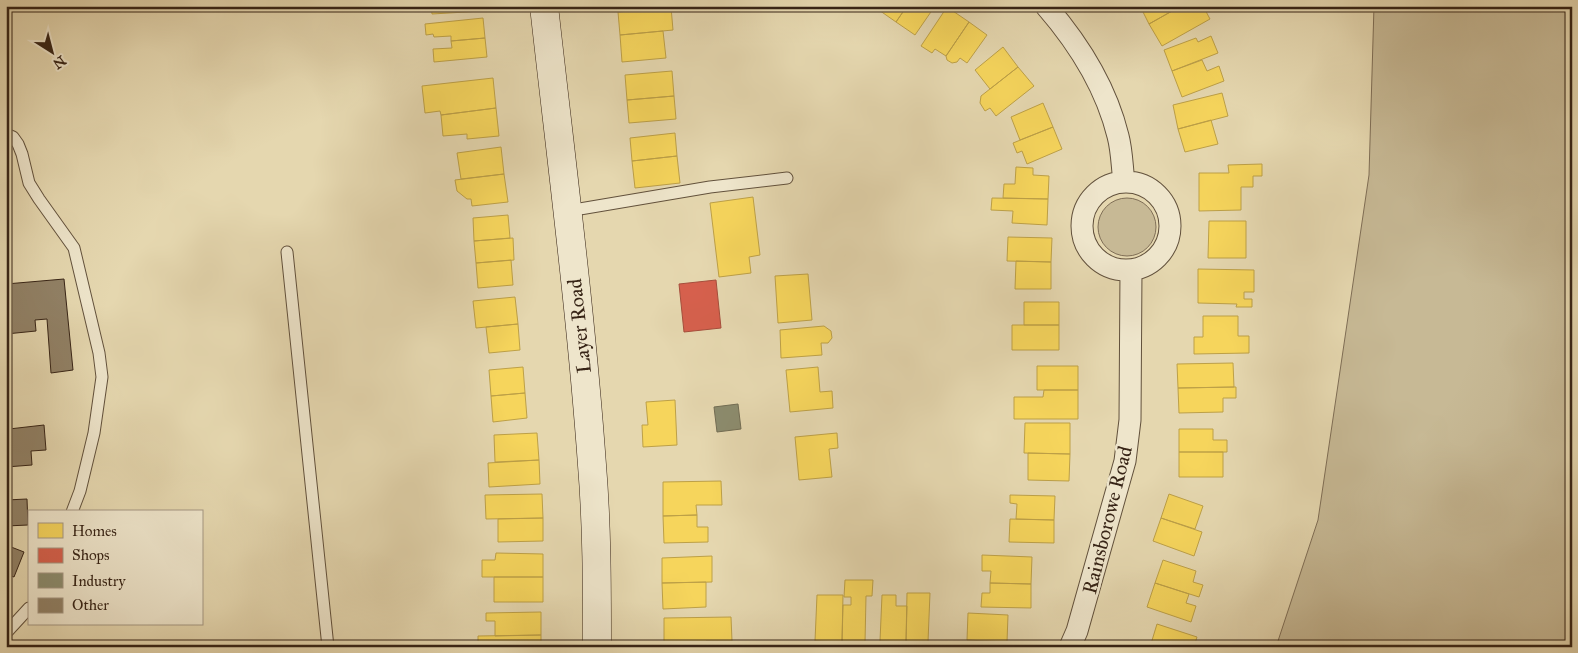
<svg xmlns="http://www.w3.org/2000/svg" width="1578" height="653" viewBox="0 0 1578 653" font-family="'IM FELL Great Primer',serif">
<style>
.green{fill:#c7b995;stroke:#7f6e56}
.homes{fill:#f6d55c;stroke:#bda047}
.shops{fill:#d6604d;stroke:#a64e3c}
.industry{fill:#8c8c6e;stroke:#726d54}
.building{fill:#918166;stroke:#372416}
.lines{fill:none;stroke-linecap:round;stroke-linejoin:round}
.service-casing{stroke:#62513c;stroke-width:13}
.minor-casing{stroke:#62513c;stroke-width:23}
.secondary-casing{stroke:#372416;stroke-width:29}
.service{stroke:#eee5cb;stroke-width:11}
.minor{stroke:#eee5cb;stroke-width:21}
.secondary{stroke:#eee5cb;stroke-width:28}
.labels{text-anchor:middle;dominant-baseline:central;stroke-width:5;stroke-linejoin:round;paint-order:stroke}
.street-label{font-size:20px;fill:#372416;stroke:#eee5cb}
</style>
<rect width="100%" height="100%" fill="#e5d7af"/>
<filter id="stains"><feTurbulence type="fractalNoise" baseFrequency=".004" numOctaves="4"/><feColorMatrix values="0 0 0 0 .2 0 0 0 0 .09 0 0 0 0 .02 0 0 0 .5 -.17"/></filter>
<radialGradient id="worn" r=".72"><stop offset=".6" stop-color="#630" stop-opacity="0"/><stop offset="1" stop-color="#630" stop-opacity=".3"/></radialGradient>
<path class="green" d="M1374 6H1572V647H1276L1318 520 1369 175Z
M1098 227a29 29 0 1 1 58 0a29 29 0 1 1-58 0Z"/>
<path class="homes" d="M431 6H482V11L432 14Z
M877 6H907L896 22 876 8Z
M907 6H935L915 35 896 22Z
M1140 6H1181L1149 24Z
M1181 6H1203L1210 19 1162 46 1149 24Z
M671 7 673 30 620 35 618 12Z
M947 7 969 22 946 56 935 49 932 53 921 46Z
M483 18 485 38 451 41V36L434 37 433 34 426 35 425 24Z
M969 22 987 35 967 63 960 58 957 62 952 63 947 60 946 56Z
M663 31 666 58 622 62 620 35Z
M1211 36 1218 53 1172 71 1164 50 1196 38 1198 42Z
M485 38 487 57 434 62 433 49 452 48 451 41Z
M1003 47 1018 67 990 89 975 70Z
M1202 60 1207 71 1219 66 1224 81 1182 97 1172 71Z
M1018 67 1034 86 996 116 990 108 985 111 980 103 981 96Z
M672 71 674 96 627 100 625 75Z
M493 78 496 108 441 115 440 111 425 113 422 86Z
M1222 93 1228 116 1178 129 1173 105Z
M674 96 676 119 629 123 627 100Z
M1043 103 1053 127 1020 140 1011 117Z
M496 108 499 136 467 139V134L443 136 441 115Z
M1211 120 1218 144 1185 152 1178 129Z
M1053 127 1062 149 1027 164 1022 151 1017 153 1013 143Z
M675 133 677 156 632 161 630 138Z
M501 147 504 174 461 179 457 153Z
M677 156 680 183 635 188 632 161Z
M1262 164V176H1253V187H1241V210L1199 211V173H1229L1228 165Z
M1016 167 1033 168V175L1049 176 1048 199 1003 198 1004 184H1015Z
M504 174 508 202 472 206 471 199H467L457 191 455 180Z
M753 197 760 255 749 257 751 273 719 277 710 203Z
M992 198 1048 199 1047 225 1012 223 1013 211 991 210Z
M508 215 510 238 474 241 473 218Z
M1209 221H1246V258H1208Z
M1008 237 1052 238 1051 262 1007 261Z
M513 238 514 260 476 263 474 241Z
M511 260 513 285 478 288 476 263Z
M1016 261 1051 262V289H1015Z
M1198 269 1254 270V292H1244V299H1252V307H1236L1237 304 1198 303Z
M808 274 812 320 778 323 775 276Z
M515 297 518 324 476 328 473 301Z
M1024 302H1059V325H1024Z
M1203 316H1238V336H1249V353L1194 354V337H1203Z
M518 324 520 350 489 353 486 327Z
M1012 325H1059V350H1012Z
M824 326 831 331 832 338 828 343H821L822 355 781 358 780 330Z
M1233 363 1234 387 1178 388 1177 364Z
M1037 366H1078V390H1037Z
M523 367 525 393 491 396 489 370Z
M818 367 820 392 832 391 833 408 790 412 786 370Z
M1236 387V398H1223V412L1179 413 1178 388Z
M1044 390H1078V419H1014V397H1043Z
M525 393 527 418 493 422 491 396Z
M675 400 677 445 643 447 642 425H648L646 402Z
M1025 423H1070V454L1024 453Z
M1179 429H1213V440H1227V452H1179Z
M537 433 539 460 495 462 494 435Z
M837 433 838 448 829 449 832 477 799 480 795 437Z
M1179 452H1223V477H1179Z
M1028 453 1070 454 1069 481 1028 480Z
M539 460 540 484 489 487 488 463Z
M721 481 722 505H696L697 515 663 516V482Z
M542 494 543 518 486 519 485 495Z
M1169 494 1203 506 1195 529 1161 518Z
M1010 495 1055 496 1054 520 1016 519 1017 504 1010 503Z
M697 515V527H708V542L664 543 663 516Z
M543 518V541L498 542V519Z
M1161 518 1202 532 1194 556 1153 541Z
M1010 519 1054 520V543L1009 542Z
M496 553 543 554V577H482V560H495Z
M982 555 1032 557 1031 584 990 583 991 571H982Z
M712 556V582L662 583V558Z
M1163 560 1196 571 1193 582 1203 585 1199 597 1155 583Z
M494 577H543V602H494Z
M845 580H873L872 596H866L865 643 842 642 843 605H851V597H844Z
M706 582V607L663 609 662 583Z
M990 583 1031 584V608L981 607 982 593H990Z
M1155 583 1189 594 1186 603 1196 606 1191 622 1147 607Z
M907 593H930L928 642H906Z
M817 595H843L842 642 815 641Z
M882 595H896V606H907L906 642 880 641Z
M541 612V635L495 636V621H486V613Z
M968 613 1008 615 1007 642 967 640Z
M731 617 732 641H706V647H664V618Z
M1157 624 1197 637 1194 647H1150Z
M541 635V647H478V636Z"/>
<path class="shops" d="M716 280 721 328 684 332 679 284Z"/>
<path class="industry" d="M738 404 741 429 717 432 714 407Z"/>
<path class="building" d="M64 279 73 370 51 373 47 319 35 320 36 331 6 334V284Z
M6 395 9 429 44 425 46 450 31 451 32 465 6 467Z
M27 499 28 525 6 526V500Z
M6 545 24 552 14 577 6 574Z"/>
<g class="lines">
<g class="service-casing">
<path id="service" d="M6 134 13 137 18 144 22 154 29 183 39 199 74 248 99 353 102 377 94 433 80 491 72 512
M568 211 710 187 787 178
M287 252 328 647
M6 633 29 608"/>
</g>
<g class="minor-casing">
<path id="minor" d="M1046 6C1079 44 1106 87 1118 136 1122 151 1122 167 1124 182
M1082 226a44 44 0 1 1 88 0a44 44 0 1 1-88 0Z
M1070 647 1077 631 1125 461 1130 420 1131 270"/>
</g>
<g class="secondary-casing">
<path id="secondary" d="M544 6C561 159 581 312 592 465 597 526 597 586 597 647"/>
</g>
<use href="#service" class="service"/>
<use href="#minor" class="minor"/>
<use href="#secondary" class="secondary"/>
</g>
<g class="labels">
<g class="street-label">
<text transform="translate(579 326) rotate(-96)">Layer Road</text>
<text transform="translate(1107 520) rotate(-76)">Rainsborowe Road</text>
</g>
</g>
<rect width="1578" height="653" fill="none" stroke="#e5d7af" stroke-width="25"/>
<rect x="8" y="8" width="1563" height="638" fill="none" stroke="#372416" stroke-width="2.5"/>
<rect x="12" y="12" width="1553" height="628" fill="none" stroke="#372416"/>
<rect x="28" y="510" width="175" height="115" fill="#eee5cb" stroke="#a59883"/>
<rect x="38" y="523" width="25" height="15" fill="#f6d55c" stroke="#a59883"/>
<text x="72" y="536" font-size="15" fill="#372416">Homes</text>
<rect x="38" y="548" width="25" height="15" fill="#d6604d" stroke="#a59883"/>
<text x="72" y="560" font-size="15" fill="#372416">Shops</text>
<rect x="38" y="573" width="25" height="15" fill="#8c8c6e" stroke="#a59883"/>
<text x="72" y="586" font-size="15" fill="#372416">Industry</text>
<rect x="38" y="598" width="25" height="15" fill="#918166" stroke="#a59883"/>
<text x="72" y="610" font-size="15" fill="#372416">Other</text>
<g transform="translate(52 52) rotate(144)" stroke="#eee5cb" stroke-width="4" paint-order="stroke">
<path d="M0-4L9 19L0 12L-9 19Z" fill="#372416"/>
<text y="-8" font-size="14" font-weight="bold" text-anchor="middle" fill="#372416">N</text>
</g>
<rect width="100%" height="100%" filter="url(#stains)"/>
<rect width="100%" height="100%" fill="url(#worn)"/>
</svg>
